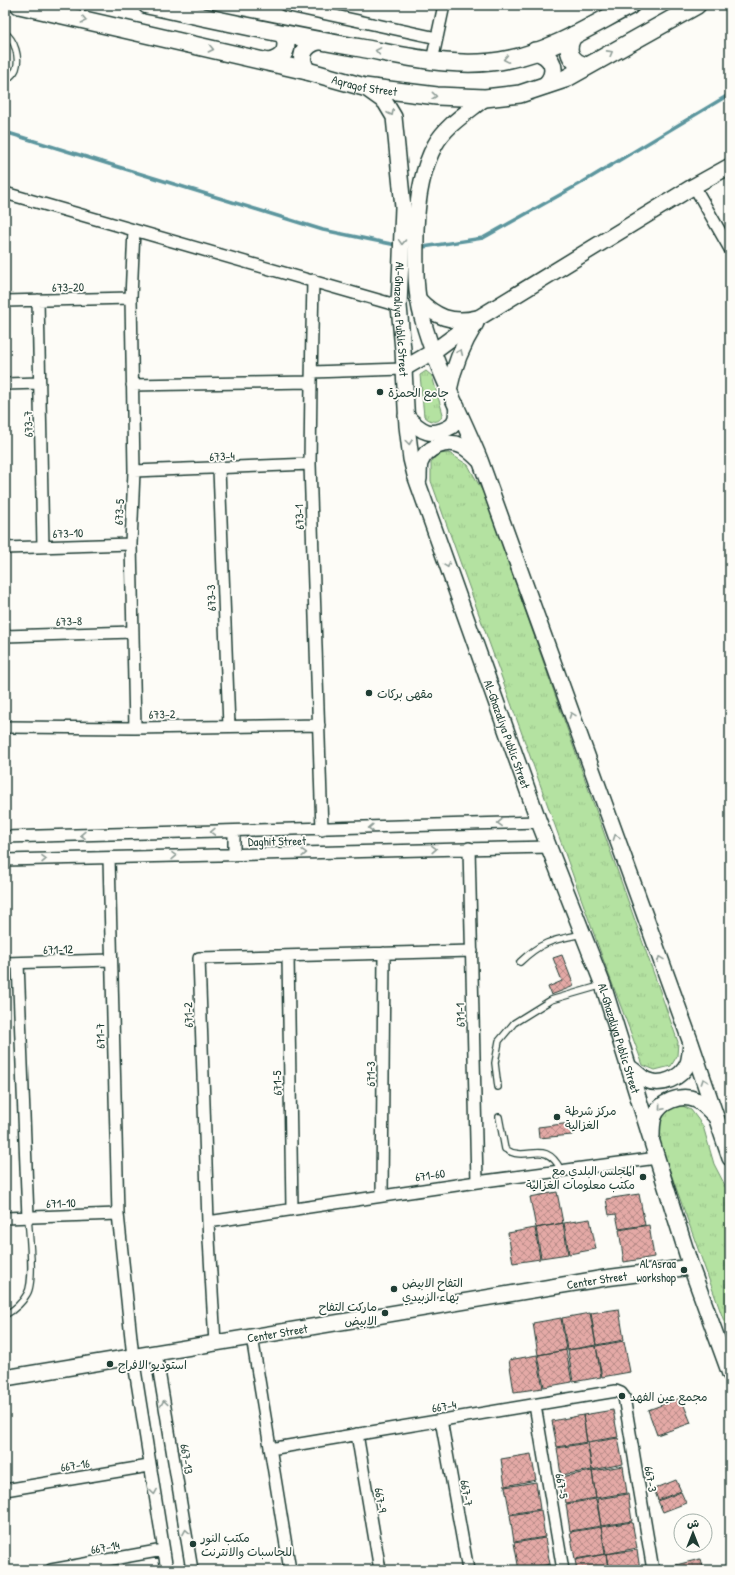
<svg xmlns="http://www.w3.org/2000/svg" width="735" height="1575" viewBox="0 0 735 1575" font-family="'Patrick Hand','Playpen Sans Arabic',sans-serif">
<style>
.grass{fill:url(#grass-tufts);stroke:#6a906a}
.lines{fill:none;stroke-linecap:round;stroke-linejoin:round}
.stream{stroke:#5c969e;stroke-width:3.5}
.building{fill:url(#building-cross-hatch);stroke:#1f3d34}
.lane-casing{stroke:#1f3d34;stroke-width:8}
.street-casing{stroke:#1f3d34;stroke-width:14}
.secondary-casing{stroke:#1f3d34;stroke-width:18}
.primary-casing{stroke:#1f3d34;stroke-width:20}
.lane{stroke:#fdfcf7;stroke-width:5.5}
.street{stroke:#fdfcf7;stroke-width:11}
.secondary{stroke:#fdfcf7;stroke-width:15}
.primary{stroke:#fdfcf7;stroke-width:17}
.oneway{stroke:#8e9c96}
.poi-dot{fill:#1f3d34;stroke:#fdfcf7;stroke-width:1.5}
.labels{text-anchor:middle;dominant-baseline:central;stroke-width:3.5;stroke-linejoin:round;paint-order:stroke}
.street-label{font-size:12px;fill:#1f3d34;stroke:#fdfcf7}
.poi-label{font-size:12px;fill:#1f3d34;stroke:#fdfcf7;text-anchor:start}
</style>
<defs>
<pattern id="grass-tufts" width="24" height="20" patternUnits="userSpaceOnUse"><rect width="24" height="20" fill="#b4e2a1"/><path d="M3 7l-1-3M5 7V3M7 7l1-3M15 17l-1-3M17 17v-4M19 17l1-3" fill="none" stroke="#9ac38b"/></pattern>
<pattern id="building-cross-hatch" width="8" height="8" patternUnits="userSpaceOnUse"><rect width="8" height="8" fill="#e4a9a6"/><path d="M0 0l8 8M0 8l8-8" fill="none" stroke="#b88b88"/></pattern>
</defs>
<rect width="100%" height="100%" fill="#fdfcf7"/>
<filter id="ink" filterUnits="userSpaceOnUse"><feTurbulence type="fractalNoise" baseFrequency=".025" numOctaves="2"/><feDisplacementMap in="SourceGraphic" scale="8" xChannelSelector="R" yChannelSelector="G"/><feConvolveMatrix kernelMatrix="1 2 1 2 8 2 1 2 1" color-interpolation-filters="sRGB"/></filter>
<g filter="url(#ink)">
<path class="grass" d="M426 371 432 376 443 414C440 424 431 423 424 416L420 375Z
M449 453 468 465 484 494 678 1042 677 1056 671 1066 655 1070 643 1065 603 959 431 481V463L437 454Z
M681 1105 691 1110 703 1126 714 1164 730 1195V1338L656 1132 663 1108Z"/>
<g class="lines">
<path class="stream" d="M5 132 323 230 396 245
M423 247 483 238 583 182 730 94"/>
</g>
<path class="building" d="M562 955 574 986 551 995 548 987 562 981 553 958Z
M571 1123 572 1135 539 1138 538 1127Z
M557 1192 563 1223 536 1228 530 1197Z
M639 1194 645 1225 619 1229 616 1214 609 1215 606 1199Z
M590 1219 596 1249 569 1254 564 1223Z
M563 1223 568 1254 541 1258 536 1228Z
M649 1225 654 1257 624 1262 619 1230Z
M535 1228 540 1259 513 1263 508 1233Z
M619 1309 624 1340 596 1345 591 1313Z
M590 1313 596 1345 567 1350 562 1318Z
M561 1318 566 1350 538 1355 533 1323Z
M624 1341 630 1372 602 1377 596 1346Z
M596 1346 601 1377 573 1382 568 1350Z
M566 1350 572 1382 544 1387 538 1355Z
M537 1355 543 1388 514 1392 509 1360Z
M681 1398 691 1423 657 1435 648 1410Z
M613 1410 618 1437 587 1442 583 1415Z
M583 1415 587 1442 557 1447 552 1421Z
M618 1438 623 1464 592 1470 588 1443Z
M587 1443 592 1470 561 1475 557 1448Z
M531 1454 536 1480 505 1486 501 1459Z
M623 1466 627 1493 596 1498 592 1471Z
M592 1471 596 1498 566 1503 561 1477Z
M676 1480 681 1491 658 1500 654 1489Z
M536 1482 540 1509 510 1514 505 1487Z
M681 1492 686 1503 663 1512 658 1501Z
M628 1494 632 1521 601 1526 597 1499Z
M596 1499 601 1526 570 1531 566 1504Z
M541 1510 545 1537 514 1542 510 1515Z
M632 1522 637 1548 606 1554 601 1527Z
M601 1527 605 1554 575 1559 570 1532Z
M545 1538 550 1564 519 1570 514 1543Z
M637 1550 640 1570H609L606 1554Z
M606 1554 608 1570H577L575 1560Z
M700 1559 703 1570H669L668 1567Z
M550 1565V1570H521Z"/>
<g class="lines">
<g class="lane-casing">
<path id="lane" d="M5 33C15 40 20 58 16 69 14 74 9 78 5 81
M520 962C542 941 553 940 583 934
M498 1087 495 1063 499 1041 514 1023 551 1000 603 985
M499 1117 505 1149C528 1164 544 1137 561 1170
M5 1315C14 1310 22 1303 27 1294 35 1281 29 1234 28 1217"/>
</g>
<g class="street-casing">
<path id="street" d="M285 5 437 38
M432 61 444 5
M694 186 730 249
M5 193 399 306
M134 230 131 298 134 471 131 544 135 728
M38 300 43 547
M5 301 131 298
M312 372 403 369
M311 382 313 280
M5 384 40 383
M132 385 311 382 310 464 322 830
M219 469 229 726
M134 471 310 464
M5 548 131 544
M5 636 133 632
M5 727 135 728 319 725
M234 832V855
M5 837 539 822
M469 848 477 1182
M109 858 118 1214 133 1357 167 1570
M5 860 550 847
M288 956 292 1209
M5 963 111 960
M18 963 28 1217
M382 1196 384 953
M5 1218 118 1214
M208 1222 477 1182 657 1158
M252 1337 290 1570
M215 1343 208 1222 199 958 472 951
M156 1353 192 1570
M535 1405 563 1570
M441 1420 468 1570
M357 1434 380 1570
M270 1449 616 1391 621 1393 624 1397 653 1570
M5 1490 149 1466
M51 1570 163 1550"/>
</g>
<g class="secondary-casing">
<g id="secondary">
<path id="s1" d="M364 87 385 102 394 117 403 207 399 306 403 350 407 426 411 459 415 475 539 822 603 985 691 1267 730 1374"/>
<path d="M485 98C468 112 446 125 435 145 421 171 417 202 416 230 416 259 414 289 422 317 435 367 461 413 480 460L691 1043 730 1158"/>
<path d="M418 299C435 317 452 324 477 318"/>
<path d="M403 369 434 351 480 317 694 186 730 166"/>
<path d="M449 390C454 364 463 344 476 323"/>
<path d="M406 416C422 433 431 438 452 426L456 418 457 406"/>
<path d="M419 479C419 474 419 468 420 463 426 447 447 439 462 446 468 449 474 455 479 460"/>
<path d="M628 1067C635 1070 639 1076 646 1080 661 1087 682 1078 688 1063 690 1057 690 1050 691 1044"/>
<path d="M652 1136C652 1130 652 1123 654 1117 659 1102 681 1093 696 1100 703 1103 709 1110 715 1116"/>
<path id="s2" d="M5 1378 605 1278 691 1267"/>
</g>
</g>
<g class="primary-casing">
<g id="primary">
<path id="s3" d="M19 5 307 71 364 87 437 96 485 98 520 94 565 79 697 5"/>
<path d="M147 5C218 20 289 36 361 48 410 57 460 70 510 59 554 50 592 25 631 5"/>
<path d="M574 35C564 49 570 63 587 66"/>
<path d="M535 51C553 56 559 71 546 85"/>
<path d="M269 62C284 59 290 48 283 34"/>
<path d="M307 71C298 58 303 45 318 41"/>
</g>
</g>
<use href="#lane" class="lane"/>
<use href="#street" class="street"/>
<use href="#secondary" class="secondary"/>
<use href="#primary" class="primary"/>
</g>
<defs><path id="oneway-chevron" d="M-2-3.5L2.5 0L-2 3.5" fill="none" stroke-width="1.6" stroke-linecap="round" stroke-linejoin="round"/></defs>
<g class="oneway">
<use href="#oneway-chevron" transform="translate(84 20) rotate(13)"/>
<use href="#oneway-chevron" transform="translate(211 49) rotate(13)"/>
<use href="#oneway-chevron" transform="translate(378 51) rotate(-170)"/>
<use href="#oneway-chevron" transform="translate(610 53) rotate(-29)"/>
<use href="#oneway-chevron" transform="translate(506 59) rotate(170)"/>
<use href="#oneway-chevron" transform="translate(434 96) rotate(6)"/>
<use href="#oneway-chevron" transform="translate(391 113) rotate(65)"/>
<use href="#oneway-chevron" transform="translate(402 242) rotate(92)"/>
<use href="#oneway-chevron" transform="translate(460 352) rotate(-66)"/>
<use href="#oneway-chevron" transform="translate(409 442) rotate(83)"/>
<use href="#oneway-chevron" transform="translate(447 565) rotate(70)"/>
<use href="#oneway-chevron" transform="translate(572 715) rotate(-110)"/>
<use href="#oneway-chevron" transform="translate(500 823) rotate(178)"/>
<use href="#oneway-chevron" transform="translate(371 828) rotate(178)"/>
<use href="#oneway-chevron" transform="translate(213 832) rotate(179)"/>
<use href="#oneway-chevron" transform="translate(83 835) rotate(179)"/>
<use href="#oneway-chevron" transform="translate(616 837) rotate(-110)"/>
<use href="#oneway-chevron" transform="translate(434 849) rotate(-2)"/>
<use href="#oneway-chevron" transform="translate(304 853) rotate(-1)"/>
<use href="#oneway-chevron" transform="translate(174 856) rotate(-1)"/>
<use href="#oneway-chevron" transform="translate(44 859) rotate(-1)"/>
<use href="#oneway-chevron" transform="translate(660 959) rotate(-110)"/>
<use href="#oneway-chevron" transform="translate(704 1081) rotate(-109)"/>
<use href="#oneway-chevron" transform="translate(661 1108) rotate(131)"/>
<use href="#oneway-chevron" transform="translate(164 1403) rotate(-99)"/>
<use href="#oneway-chevron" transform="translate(154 1492) rotate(81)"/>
<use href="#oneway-chevron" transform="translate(186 1532) rotate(-99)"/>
</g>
</g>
<g class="poi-dot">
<circle cx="380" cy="392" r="4"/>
<circle cx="369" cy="693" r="4"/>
<circle cx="557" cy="1117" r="4"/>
<circle cx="643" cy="1177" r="4"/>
<circle cx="684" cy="1270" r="4"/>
<circle cx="394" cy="1289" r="4"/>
<circle cx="385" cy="1313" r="4"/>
<circle cx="110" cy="1364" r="4"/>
<circle cx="622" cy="1396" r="4"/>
<circle cx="193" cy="1544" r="4"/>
</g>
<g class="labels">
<g class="street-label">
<text stroke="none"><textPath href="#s3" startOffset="355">Aqraqof Street</textPath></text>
<text transform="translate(68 287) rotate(-1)">673-20</text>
<text stroke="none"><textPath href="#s1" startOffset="246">Al-Ghazaliya Public Street</textPath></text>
<text transform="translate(28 424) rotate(-91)">673-7</text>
<text transform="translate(222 456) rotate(-2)">673-4</text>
<text transform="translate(119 512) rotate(-87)">673-5</text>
<text transform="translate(299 517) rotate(-92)">673-1</text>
<text transform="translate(68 533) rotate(-2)">673-10</text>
<text transform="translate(211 598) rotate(-92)">673-3</text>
<text transform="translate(69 621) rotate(-2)">673-8</text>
<text transform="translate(162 714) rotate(-1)">673-2</text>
<text stroke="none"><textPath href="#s1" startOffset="678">Al-Ghazaliya Public Street</textPath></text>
<text transform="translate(277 841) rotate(-1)">Daghit Street</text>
<text transform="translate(58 949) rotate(-2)">671-12</text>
<text transform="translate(188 1015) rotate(-92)">671-2</text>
<text transform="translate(460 1015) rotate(-91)">671-1</text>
<text transform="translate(100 1036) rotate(-91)">671-7</text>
<text stroke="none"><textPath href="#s1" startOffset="1002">Al-Ghazaliya Public Street</textPath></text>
<text transform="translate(370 1074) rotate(-90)">671-3</text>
<text transform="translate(277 1083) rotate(-91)">671-5</text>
<text transform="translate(430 1175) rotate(-8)">671-60</text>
<text transform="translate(61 1203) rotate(-2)">671-10</text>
<text stroke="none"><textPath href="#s2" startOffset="600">Center Street</textPath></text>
<text stroke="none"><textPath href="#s2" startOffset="276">Center Street</textPath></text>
<text transform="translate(444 1406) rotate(-9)">667-4</text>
<text transform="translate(187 1459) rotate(81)">667-13</text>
<text transform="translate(75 1465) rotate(-9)">667-16</text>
<text transform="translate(651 1479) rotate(80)">667-3</text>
<text transform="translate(562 1486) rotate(80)">667-5</text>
<text transform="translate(467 1493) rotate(80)">667-7</text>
<text transform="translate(381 1500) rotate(80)">667-9</text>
<text transform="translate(105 1547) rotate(-10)">667-14</text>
</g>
<g class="poi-label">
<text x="388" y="392">جامع الحمزة</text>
<text x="377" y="693">مقهى بركات</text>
<text x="565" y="1110">مركز شرطة<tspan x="565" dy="14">الغزالية</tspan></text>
<text x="635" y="1170" text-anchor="end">المجلس البلدي مع<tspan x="635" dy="14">مكتب معلومات الغزالية</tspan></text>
<text x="676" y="1263" text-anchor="end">Al Asraa<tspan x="676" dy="14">workshop</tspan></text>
<text x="402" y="1282">التفاح الابيض<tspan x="402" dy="14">بهاء الزبيدي</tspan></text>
<text x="377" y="1306" text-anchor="end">ماركت التفاح<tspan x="377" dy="14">الابيض</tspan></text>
<text x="118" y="1364">استوديو الافراح</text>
<text x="630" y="1396">مجمع عين الفهد</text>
<text x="201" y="1537">مكتب النور<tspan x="201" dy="14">للحاسبات والانترنت</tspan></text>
</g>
</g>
<rect width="735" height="1575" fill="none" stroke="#fdfcf7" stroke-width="20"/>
<rect x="10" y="10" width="715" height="1555" fill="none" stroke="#1f3d34" stroke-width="1.5" filter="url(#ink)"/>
<g transform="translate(693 1533)"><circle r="19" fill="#fdfcf7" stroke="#a4b0a9"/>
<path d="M0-3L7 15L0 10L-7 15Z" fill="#1f3d34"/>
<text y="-6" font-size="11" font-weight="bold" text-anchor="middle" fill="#1f3d34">ش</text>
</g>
</svg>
